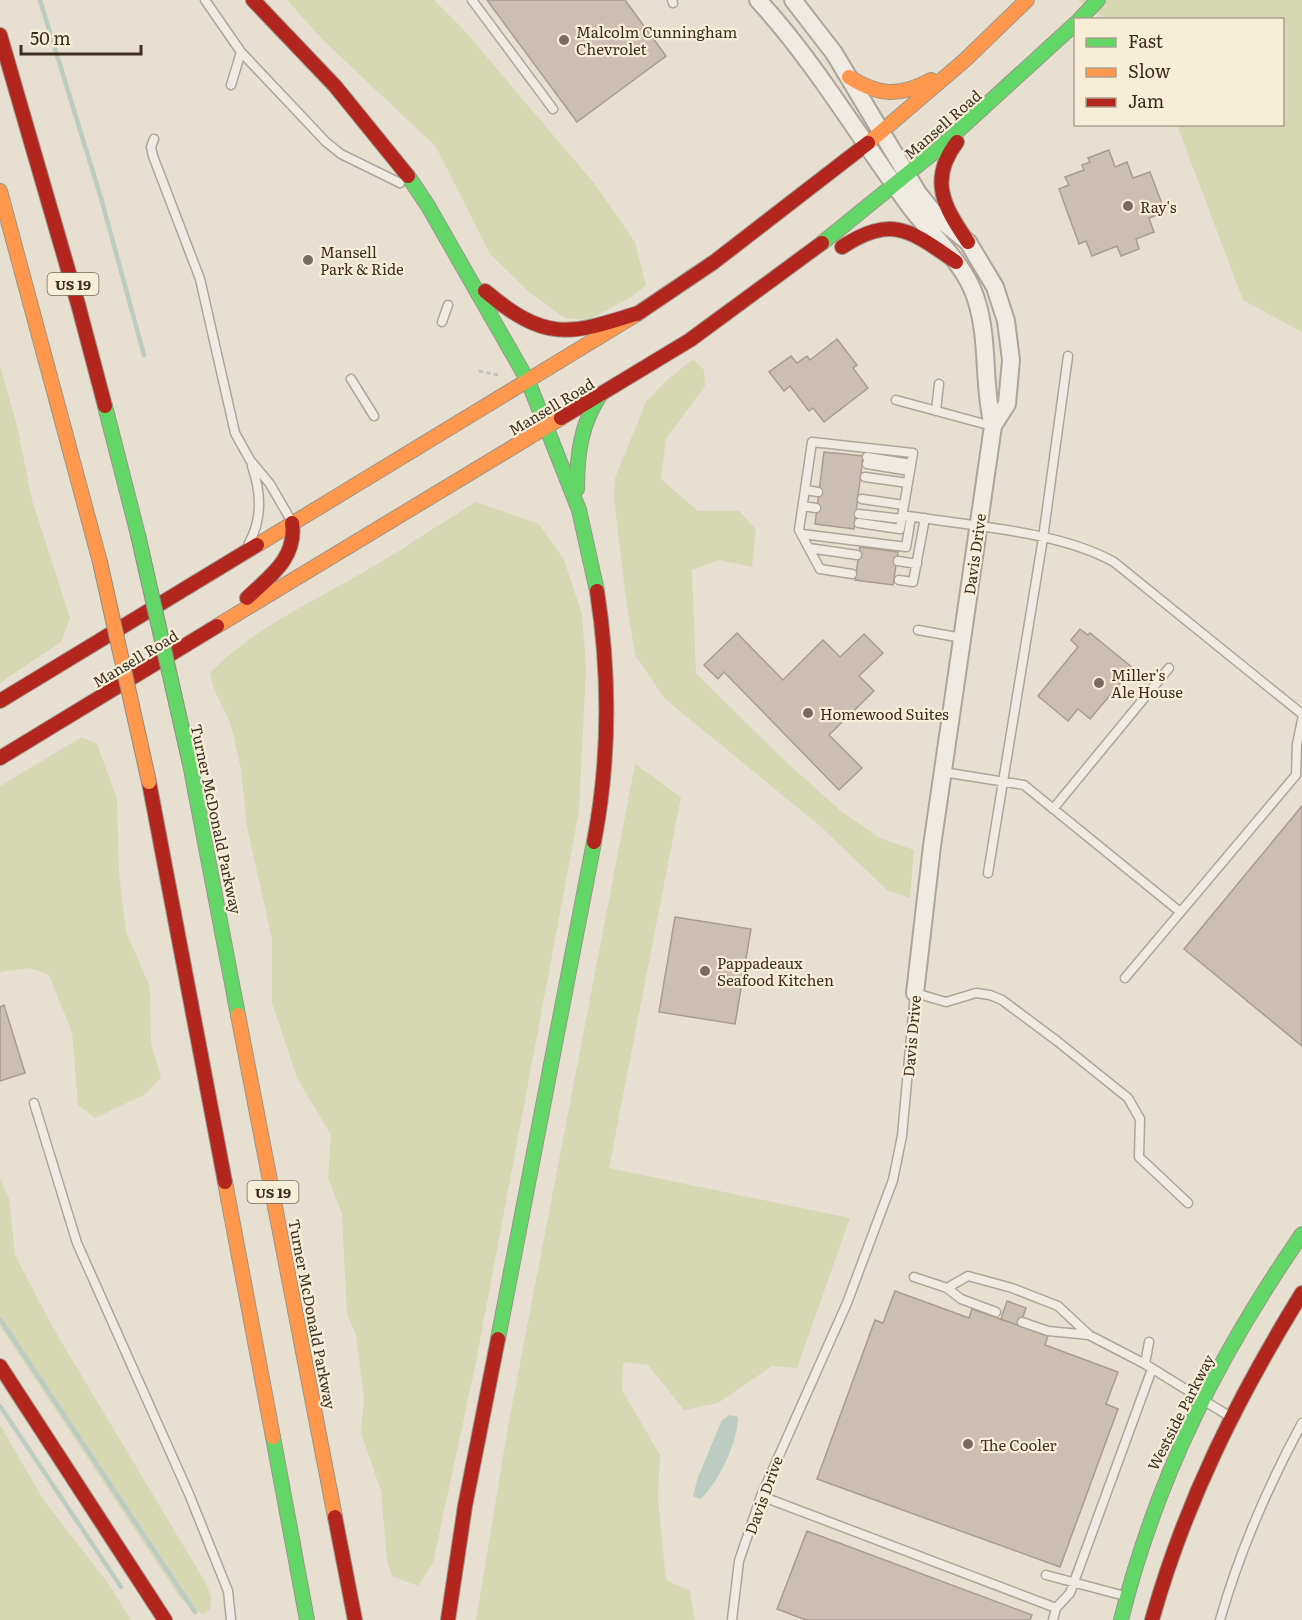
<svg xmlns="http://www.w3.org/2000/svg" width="1302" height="1620" viewBox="0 0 1302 1620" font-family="Literata,serif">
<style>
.green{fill:#d6d7b3}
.water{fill:#bcccc2}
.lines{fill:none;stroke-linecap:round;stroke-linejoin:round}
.stream{stroke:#bcccc2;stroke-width:4.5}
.building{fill:#cbbfb2;stroke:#a89c90;stroke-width:1.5}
.lane-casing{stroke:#ada599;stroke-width:11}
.street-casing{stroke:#ada599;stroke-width:20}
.fast-casing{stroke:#9c958a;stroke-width:16}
.slow-casing{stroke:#9c958a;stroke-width:16}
.jam-casing{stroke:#9c958a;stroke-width:16}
.path{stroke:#c8c2b9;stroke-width:3;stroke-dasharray:4.5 3;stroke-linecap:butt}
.lane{stroke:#efebe3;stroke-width:8}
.street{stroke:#efebe3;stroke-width:16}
.fast{stroke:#63d668;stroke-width:14}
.slow{stroke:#ff974d;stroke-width:14}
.jam{stroke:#b3261e;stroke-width:14}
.fast-bridge-casing{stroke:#928b80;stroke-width:16;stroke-linecap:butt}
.slow-bridge-casing{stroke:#928b80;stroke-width:16;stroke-linecap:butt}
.fast-bridge{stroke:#63d668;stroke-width:14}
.slow-bridge{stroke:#ff974d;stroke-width:14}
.poi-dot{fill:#786c5e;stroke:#f7eed8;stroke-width:2}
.labels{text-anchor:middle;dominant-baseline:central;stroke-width:4.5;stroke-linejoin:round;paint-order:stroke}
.shield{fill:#f7eed8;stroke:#756857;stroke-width:1.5}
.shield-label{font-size:14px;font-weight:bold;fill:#3d2e20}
.poi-label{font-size:15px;fill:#3d2e20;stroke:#f7eed8;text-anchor:start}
.street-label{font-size:15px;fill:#3d2e20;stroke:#f7eed8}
</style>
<rect width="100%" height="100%" fill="#e7e0d1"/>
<path class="green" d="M287 0H434L463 29 594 183 635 242 646 285 633 296 588 320 565 318 530 293 490 254 436 147 323 40Z
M1078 0H1302V332L1243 300 1177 125 1282 124V20L1106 19Z
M693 359 704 370 705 386 666 439 661 479 698 511H739L756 529 752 567 719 560 692 570 696 673 782 758 843 813 880 838 914 850 910 898 887 890 820 826 665 699 635 655 625 592 614 497 615 478 646 402 667 380Z
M0 365 18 430 32 500 70 618 61 642 0 683Z
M476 502 539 524 564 560 582 614 586 667 579 811 475 1367 433 1563 418 1586 392 1576 387 1560 381 1491 361 1433 364 1398 356 1335 347 1314 342 1214 328 1178 331 1135 297 1078 272 1003V939L247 827 241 769 231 725 214 689 210 673C256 626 312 603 367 570 404 549 439 524 476 502Z
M82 737 97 744 117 799 119 873 126 932 150 987 151 1044 161 1077 146 1094 95 1118 78 1105 72 1032 49 975 31 968 0 972V786Z
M635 764 681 797 609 1168 850 1218 797 1368 772 1366 718 1403 684 1410 648 1365 623 1362 622 1390 660 1455 658 1498 666 1580 690 1591 695 1620H476L508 1426Z
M0 1178 9 1199 15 1255 53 1328 207 1585 211 1598 210 1610 203 1615 181 1599 0 1326Z
M0 1425 45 1502 108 1583 131 1620H0Z"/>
<path class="water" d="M730 1415 738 1417C737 1444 720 1479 701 1499L693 1496 698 1477 722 1420Z"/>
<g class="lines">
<path class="stream" d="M40 0 101 198 144 355
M0 1319 195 1612
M0 1406 121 1587"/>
</g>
<path class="building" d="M487 0H625L666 56 577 122Z
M1109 150 1115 167 1127 162 1133 178 1150 172 1165 212 1149 218 1154 232 1136 239 1139 249 1121 256 1117 246 1092 256 1086 241 1079 244 1059 189 1069 185 1065 177 1084 170 1082 165 1090 162 1088 158Z
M837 339 857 365 853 368 868 388 824 422 813 408 809 411 790 386 784 391 769 372 791 356 797 363 807 356 810 360Z
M824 452 863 456 854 529 815 524Z
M860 547 898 552 893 585 855 580Z
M1080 629 1088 635 1090 633 1133 668 1090 719 1078 709 1068 721 1038 696 1078 647 1071 640Z
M737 633 783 680 823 640 840 657 864 634 883 653 859 676 874 691 829 735 862 768 839 790 724 672 718 679 704 665Z
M1302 806V1046L1184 949Z
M675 917 751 929 735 1024 659 1012Z
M4 1005 25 1073 0 1081V1007Z
M895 1291 969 1318 972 1309 1048 1336 1045 1345 1118 1372 1106 1404 1118 1409 1060 1567 817 1479 875 1320 883 1323Z
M1007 1301 1026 1308 1020 1326 1001 1319Z
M807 1531 1032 1615 1030 1620H806L777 1609Z"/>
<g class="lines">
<g class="lane-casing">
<path id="lane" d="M205 0 241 52 326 142 341 154 400 183
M472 0 553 109
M672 0 673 3
M231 85 241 52
M154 139 151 147 153 156 200 279 235 433 250 460 270 484 292 522
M442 322 448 305
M351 379 374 416
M896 400 992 426
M936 411 939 384
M867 457 911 464
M867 464 910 471
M865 477 908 483
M806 490 818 492
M862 499 904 505
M803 506 816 508
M859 514 902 519
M902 515C967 526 1057 530 1114 562L1302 714
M802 534 906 547 911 517
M249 543C263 518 261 492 252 466
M809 548 857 555
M898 561 917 564
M852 574 820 569 799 530 812 442 913 453 900 529 859 523
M899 580 913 582 925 518
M918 630 962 638
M943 772 1024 785 1179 911
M1053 809 1169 668
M988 873 1043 538 1068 356
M1125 978 1296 775 1297 744 1302 720
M34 1103 77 1243 189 1494 228 1591 231 1620
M914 1277 947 1288 968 1276 1012 1288 1058 1306 1089 1335 1145 1364 1229 1416
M947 1288 961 1299 996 1312
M1022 1322 1048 1331 1089 1335
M1145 1364 1149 1342
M761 1496 1056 1608 1070 1593 1152 1369
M1046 1575 1125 1596
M732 1620 739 1561 761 1496 847 1303 893 1180 902 1136 915 993 946 1002 976 993 990 995 1002 1000 1057 1041 1128 1098 1140 1119 1139 1157 1188 1203
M1053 1620 1056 1608
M1220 1620C1240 1550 1268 1486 1302 1423"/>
</g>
<g class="street-casing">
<path id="street" d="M758 0C814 61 857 134 906 201 928 233 962 259 975 296 990 339 982 383 993 426L932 846 915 993
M793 0 834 53 918 193 938 218 968 242 995 287 1006 321 1011 360 1007 404 993 426"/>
</g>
<g class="fast-casing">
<path id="fast" d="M1079 20 1098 0
M408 176 428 206 528 381 579 510 597 591
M822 243 938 149 1076 23
M105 406 138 535
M577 489C577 454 581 424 600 395
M190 764 238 1015
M498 1339 594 842
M273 1437 307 1620
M1121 1620C1157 1476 1218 1356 1302 1234"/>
</g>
<g class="slow-casing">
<path id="slow" d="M849 77C879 96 900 97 931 80
M868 143 965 60 1027 0
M0 191 100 562
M257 545 637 314
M217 626 561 418
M238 1015 335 1517
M225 1182 273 1437"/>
</g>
<g class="jam-casing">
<path id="jam" d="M253 0 335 86 408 176
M0 35 78 304 105 406
M957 142C928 180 944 207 968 242
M842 247C893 214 911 231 956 262
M485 291C545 341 567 336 638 313
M637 314 714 262 868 143
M561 418 690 340 822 243
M247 598C270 576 297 558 292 523
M0 701 257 545
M0 758 217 626
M149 782 225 1182
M594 842C610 758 610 675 597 591
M0 1366 165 1620
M335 1517 355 1620
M448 1620 465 1506 498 1339
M1152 1620C1185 1502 1238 1397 1302 1293"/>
</g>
<path class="path" d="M479 371 498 375"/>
<use href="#lane" class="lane"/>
<use href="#street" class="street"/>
<use href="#fast" class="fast"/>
<use href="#slow" class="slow"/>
<use href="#jam" class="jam"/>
<g class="fast-bridge-casing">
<path id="fast-bridge" d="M138 535 190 764"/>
</g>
<g class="slow-bridge-casing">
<path id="slow-bridge" d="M100 562 149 782"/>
</g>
<use href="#fast-bridge" class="fast-bridge"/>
<use href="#slow-bridge" class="slow-bridge"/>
</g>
<g class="poi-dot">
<circle cx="564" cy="40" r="6"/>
<circle cx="1128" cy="206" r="6"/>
<circle cx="308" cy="260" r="6"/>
<circle cx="1099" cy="683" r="6"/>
<circle cx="808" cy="713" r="6"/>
<circle cx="705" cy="971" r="6"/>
<circle cx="968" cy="1444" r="6"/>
</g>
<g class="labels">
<g class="shield">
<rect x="47.5" y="273" width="51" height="22" rx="4.5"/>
<rect x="247.5" y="1181" width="51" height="22" rx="4.5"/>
</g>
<g class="shield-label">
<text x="73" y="284">US 19</text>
<text x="273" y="1192">US 19</text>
</g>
<g class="poi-label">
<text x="576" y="31">Malcolm Cunningham<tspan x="576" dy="17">Chevrolet</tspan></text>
<text x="1140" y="206">Ray's</text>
<text x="320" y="251">Mansell<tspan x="320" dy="17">Park &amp; Ride</tspan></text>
<text x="1111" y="674">Miller's<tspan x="1111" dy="17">Ale House</tspan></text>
<text x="820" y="713">Homewood Suites</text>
<text x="717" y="962">Pappadeaux<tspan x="717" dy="17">Seafood Kitchen</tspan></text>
<text x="980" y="1444">The Cooler</text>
</g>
<g class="street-label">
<text transform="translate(942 124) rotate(-41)">Mansell Road</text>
<text transform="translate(551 406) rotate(-31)">Mansell Road</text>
<text transform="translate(974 554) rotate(-82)">Davis Drive</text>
<text transform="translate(135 658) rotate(-31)">Mansell Road</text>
<text transform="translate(217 819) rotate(78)">Turner McDonald Parkway</text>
<text transform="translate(911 1036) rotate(-85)">Davis Drive</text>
<text transform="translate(313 1314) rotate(79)">Turner McDonald Parkway</text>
<text transform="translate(1180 1412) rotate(-63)">Westside Parkway</text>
<text transform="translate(763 1495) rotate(-70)">Davis Drive</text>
</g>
</g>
<rect x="1074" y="18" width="210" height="108" fill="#f7eed8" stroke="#ada18e" stroke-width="1.5"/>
<rect x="1086" y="38" width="30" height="9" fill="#63d668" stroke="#ada18e" stroke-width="1.5"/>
<text x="1128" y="48" font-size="18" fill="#3d2e20">Fast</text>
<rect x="1086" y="68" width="30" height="9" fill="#ff974d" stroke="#ada18e" stroke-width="1.5"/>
<text x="1128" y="78" font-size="18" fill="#3d2e20">Slow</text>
<rect x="1086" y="98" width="30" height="9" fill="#b3261e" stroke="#ada18e" stroke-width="1.5"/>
<text x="1128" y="108" font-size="18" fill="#3d2e20">Jam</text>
<path d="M21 45v9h120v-9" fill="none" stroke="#3d2e20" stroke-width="3"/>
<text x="30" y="45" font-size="18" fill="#3d2e20" stroke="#f7eed8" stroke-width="4.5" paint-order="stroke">50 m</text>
</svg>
